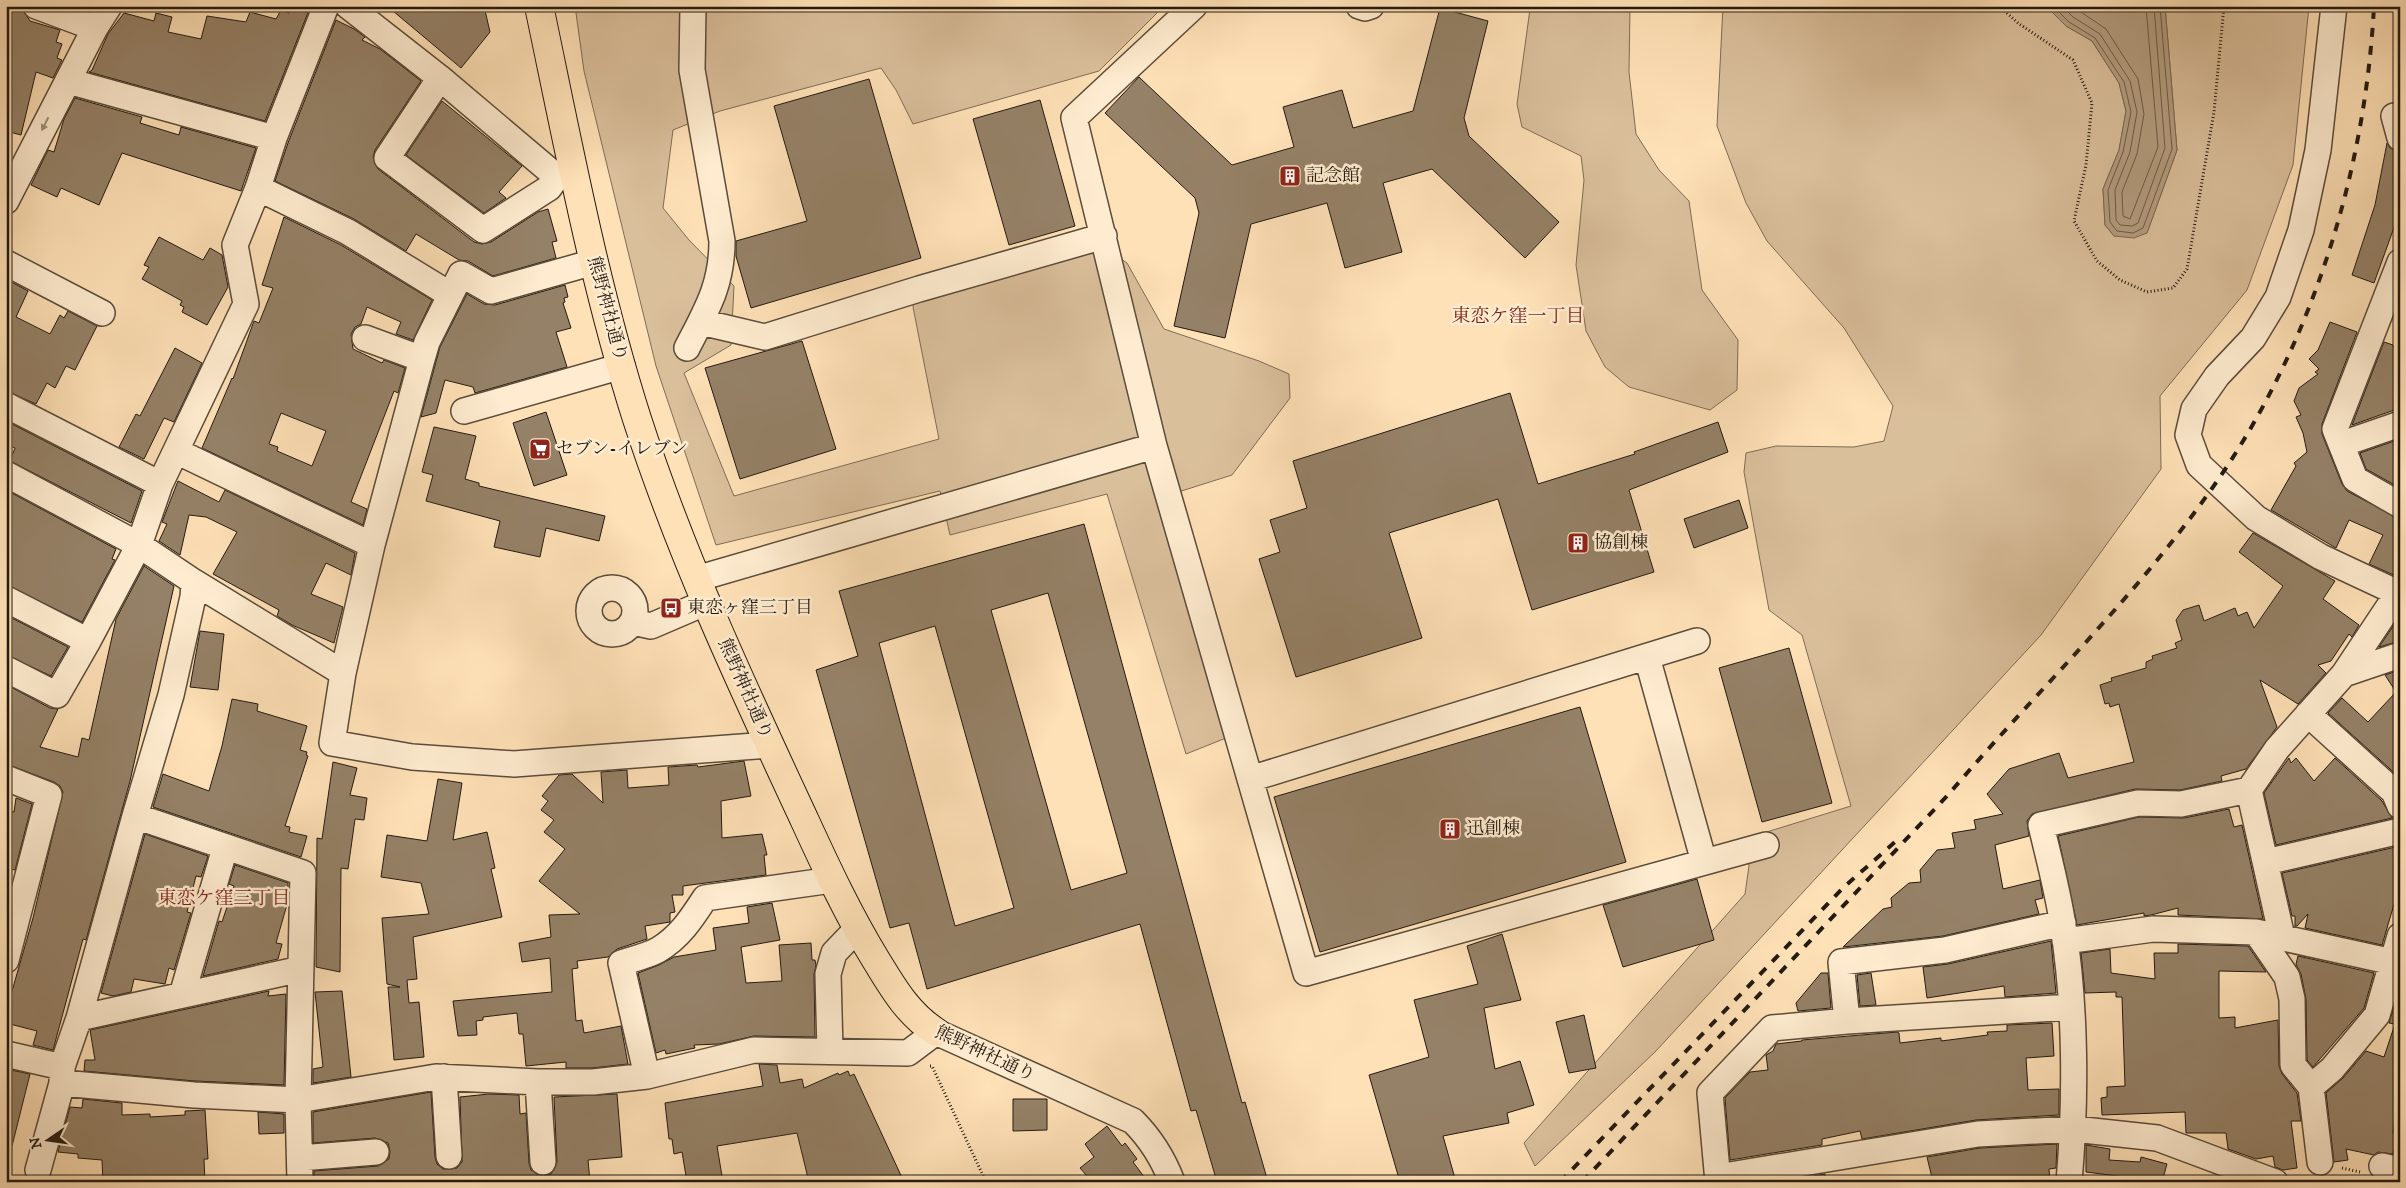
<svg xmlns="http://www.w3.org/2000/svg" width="2406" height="1188" viewBox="0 0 2406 1188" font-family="'IM FELL DW Pica','Noto Serif JP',serif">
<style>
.green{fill:#dabf9b;stroke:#7e6c56}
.water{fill:#b49d7f;stroke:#7a6953}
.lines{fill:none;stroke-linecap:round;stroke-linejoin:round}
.shore{stroke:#6c5c48;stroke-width:1}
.building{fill:#958167;stroke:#231a11;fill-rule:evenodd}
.minor-casing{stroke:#5a4c3a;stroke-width:28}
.major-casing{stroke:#231a11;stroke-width:30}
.path{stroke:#231a11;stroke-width:3;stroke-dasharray:1 2.5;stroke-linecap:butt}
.minor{stroke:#ffecd0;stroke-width:25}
.major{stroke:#ffe1b7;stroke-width:28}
.rail{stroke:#231a11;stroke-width:4;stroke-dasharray:9 9;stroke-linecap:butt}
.oneway{fill:#9c8e7a}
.labels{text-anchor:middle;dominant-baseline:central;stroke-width:5;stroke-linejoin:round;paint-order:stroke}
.poi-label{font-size:18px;fill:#231a11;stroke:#ffecd0;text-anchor:start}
.street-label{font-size:18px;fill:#231a11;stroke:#ffecd0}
.neighbourhood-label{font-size:19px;fill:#7a1f14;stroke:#ffecd0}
</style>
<rect width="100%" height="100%" fill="#ffe1b7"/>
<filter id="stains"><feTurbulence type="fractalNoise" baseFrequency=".004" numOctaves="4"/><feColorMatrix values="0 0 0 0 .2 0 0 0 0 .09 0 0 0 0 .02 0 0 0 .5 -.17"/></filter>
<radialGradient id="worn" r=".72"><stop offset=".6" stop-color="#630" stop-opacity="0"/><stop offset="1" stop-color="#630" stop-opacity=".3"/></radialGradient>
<path class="green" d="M575 6H1164L1099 71 913 124 896 90 881 68 720 111 673 130 663 208 689 240 734 286 731 345 684 373 734 496 939 439 913 307 922 278 1082 233 1127 263 1164 329 1259 361 1289 374 1290 398 1232 475 1156 499 1226 738 1186 754 1107 494 950 535 940 491 716 545 656 366 584 71Z
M1528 6H1630L1629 72 1636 134 1659 170 1689 201 1702 290 1738 340 1737 390 1710 410 1629 387 1605 367 1586 331 1576 265 1584 180 1581 156 1522 127 1517 104 1530 9Z
M1723 6H2046L2066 26 2092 41 2119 83 2126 111 2119 150 2103 189 2105 225 2114 236 2147 233 2177 150 2165 6H2309L2293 165 2247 290 2160 396 2161 469 2041 635 1655 1052 1535 1166 1524 1143 1745 894 1749 866 1744 839 1851 806 1802 635 1769 610 1744 472 1746 453 1776 446 1854 447 1884 441 1893 406 1844 328 1767 241 1746 203 1717 126Z"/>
<path class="water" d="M2046 6H2165L2177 150 2147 233 2134 238 2114 236 2105 225 2103 189 2119 150 2126 111 2119 83 2092 41 2066 26Z"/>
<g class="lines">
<path class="shore" d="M2053 6 2069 22 2095 38 2124 82 2131 112 2123 152 2108 190 2110 222 2117 231 2133 233 2143 228 2172 149 2160 6
M2062 6 2073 17 2100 34 2130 81 2137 112 2130 152 2115 190 2116 220 2120 225 2132 226 2138 223 2165 148 2154 6
M2072 6 2106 29 2138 79 2144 114 2137 154 2122 192 2123 216 2130 219 2158 147 2146 6"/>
</g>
<path class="building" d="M6 6 23 10 30 21 60 30 56 42 62 44 57 58 62 60 53 78 36 72 21 135 6 131Z
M299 6 309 10 265 121 89 72 92 70 108 34 124 13 154 21 156 13 172 17 168 32 201 39 207 16 246 22 250 12 276 19 281 10 289 13 290 9 297 11Z
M387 6H484L490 32 461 68Z
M1440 8 1488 21 1464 118 1469 136 1559 222 1525 258 1432 169 1383 183 1402 252 1345 268 1327 203 1251 224 1225 338 1174 326 1199 213 1195 198 1105 113 1139 77 1232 165 1294 147 1283 107 1342 90 1353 128 1413 111Z
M336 20 354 29 365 37 362 40 380 49 421 81 375 150 373 157 378 169 474 242 482 244 491 242 538 212 548 209 557 241 552 242 556 258 493 276 468 261 459 260 416 234 406 251 354 219 275 181 288 143Z
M869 79 921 258 751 308 736 256V241L807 221 774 106Z
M75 98 142 117 140 123 179 135 181 127 256 148 241 191 122 153 99 205 61 188 57 197 31 185 48 150 54 152 64 119Z
M1040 100 1075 226 1009 245 973 119Z
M442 101 522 166 499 192 506 198 484 213 406 155Z
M2387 143 2390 148 2400 152V211L2374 283 2352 275 2375 205Z
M284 217 341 245 432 300 413 340 396 334 401 322 367 307 361 324 355 327 351 334 353 349 382 363 384 360 405 368 398 393 394 391 351 502 367 509 363 525 202 448 232 378 233 379 254 321 259 323 273 288 262 285ZM281 413 326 431 312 466 277 451 278 447 269 444Z
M159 237 203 260 210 248 222 255 228 287 207 325 182 312 184 307 180 305 182 301 142 279 149 267 144 265Z
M6 279 28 291 16 317 50 334 60 315 64 318 68 311 97 326 75 370 66 366 55 388 47 383 36 404 6 391Z
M565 285 568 297 564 298 565 302 563 303 571 328 556 332 567 367 475 393 473 387 445 380 436 413 421 417 440 347 467 294 484 304 495 305Z
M2330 322 2357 332 2322 424V434L2342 484 2347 491 2400 519V576H2396L2369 564 2383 535 2349 520 2336 548 2271 510 2296 466 2294 463 2307 452 2303 433 2296 417 2301 415 2294 401 2299 388 2318 374 2315 372 2319 369 2309 359 2318 350Z
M802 341 836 449 740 479 705 368Z
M2384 342 2393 345 2400 365V408L2352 425Z
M175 348 202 363 174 422 164 418 144 459 119 447 136 414 140 416Z
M1510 393 1538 484 1635 454 1634 452 1718 422 1728 452 1629 490 1654 572 1532 610 1498 499 1389 533 1422 638 1296 677 1259 559 1280 552 1270 520 1307 508 1293 461Z
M546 412 567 475 534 486 513 423Z
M6 421 142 491 131 523 10 461 15 448 6 444Z
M434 427 476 436 465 479 479 483V486L605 516 599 541 546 528 540 557 494 547 500 521 426 501 433 475 422 472Z
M2397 440 2400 450V488L2366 469 2360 453Z
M178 481 219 502 225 490 355 553 351 575 326 563 311 594 343 607 334 643 292 625 277 616 279 610 213 574 237 532 206 517 189 515 180 555 159 541 167 524 162 522Z
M6 490 116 549 112 559 115 560 82 622 6 585Z
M1739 500 1748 528 1694 548 1684 519Z
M1084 524 1242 1103 1245 1102 1268 1182H1217L1196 1110 1191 1111 1140 924 927 989 909 923 890 928 816 670 858 656 839 591ZM1048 593 1127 873 1071 890 991 610ZM935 626 1014 908 955 926 879 643Z
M2253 533 2335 581 2323 599 2359 625 2352 637 2349 634 2331 661 2318 665 2326 673 2298 704 2260 680 2277 727 2246 769 2221 776 2222 781 2180 790 2135 789 2032 814 2027 821 2029 836 1995 845 2003 889 2040 880 2043 898 2035 900 2039 914 1943 936 1843 947 1883 909 1892 907 1891 898 1909 883 1921 882 1920 870 1937 850 1955 848 1952 833 1976 829 1974 820 2003 814 1987 794 2009 769 2059 753 2068 778 2134 762 2119 704 2110 707 2109 703 2105 704 2100 685 2112 681 2111 678 2146 668V662L2153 659 2152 656 2177 648 2175 643 2182 640 2176 620 2183 610 2199 605 2204 621 2235 608 2238 616 2247 612 2254 628 2283 586 2239 552Z
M144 566 174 586 130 781 86 940 83 939 53 1050 33 1045 37 1031 6 1023V1012L33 918 63 792 60 786 54 782 6 764V692L9 686 50 708 58 709 40 747 78 757 82 738 89 740 116 619Z
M6 615 68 647 51 676 6 655Z
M2400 616V641L2379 647Z
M200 631 224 634 218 690 190 687Z
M1789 648 1832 803 1762 822 1719 668Z
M2400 670V778L2328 713 2342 698 2368 722 2396 692 2385 675Z
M232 699 258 704 257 711 307 726 300 750 307 752 306 755 308 756 285 826 290 827 289 832 307 836 301 857 153 807 163 774 209 791 222 746Z
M1580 707 1626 862 1320 952 1274 797Z
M2289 758 2291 763 2296 758 2314 781 2335 758 2382 801 2392 818 2276 845 2264 793Z
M744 761 751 796 721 801 722 838 762 834 767 855H764L766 875 683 886V895H672L675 912 670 913V922L645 926 647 939 617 949 608 957 577 961 578 968 572 969 576 1021 582 1020 584 1033 621 1026 628 1064 592 1068H566V1062L526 1066 523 1034H519L517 1013 483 1017V1020L476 1021 477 1035 458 1036 453 1001 552 992 550 958 522 962 519 943 551 937 549 915 580 914 539 881 565 849 544 832 554 820 541 810 548 801 542 796 559 775 572 774 603 803 601 772 627 770 628 788 669 785 668 767 697 765 698 767Z
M333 762 357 768 350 795 367 798 364 820 355 819 348 869 341 868 340 972 316 967 317 838 322 839Z
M438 779 462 783 453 840 487 832 495 868 491 869 502 917 413 937 417 979 407 980 409 1003 419 1002 424 1057 394 1060 388 987H400L387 984 382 918 429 914 421 883 381 877 387 835 427 841Z
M16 798 32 804 15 870 6 868V810L14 812Z
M2229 809 2234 827 2242 825 2263 919 2178 915V908L2151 915 2144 916V913L2077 925 2058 836 2139 817 2184 818Z
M145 834 208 856 201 877 196 876 187 912 191 913 174 970 169 968 165 984 134 979 131 992 113 996 101 993Z
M2400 846V884L2382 945 2305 928 2308 914 2297 926H2295V916H2292L2282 873Z
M235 865 288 883V901L276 943 282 944 278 959 203 976 219 921 222 922 234 886 229 884Z
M1697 879 1714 940 1623 967 1603 905Z
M772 903 780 940 741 947 746 983 782 981 779 945 811 943 812 960H815L816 965 814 974 815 1037 754 1036 719 1044 694 1045 695 1048 666 1054 665 1050 656 1053 638 973 659 965 674 957 716 950 713 928 749 923 747 907Z
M1502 934 1521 1000 1484 1008 1495 1069 1520 1061 1534 1105 1507 1113 1509 1123 1443 1136 1456 1182H1400L1369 1075 1429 1057 1414 1000 1478 984 1467 946Z
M2051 941 2056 993 2005 997 2004 986 1927 998 1923 967 1948 964Z
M2178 944 2248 946 2266 972 2219 971V1018L2235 1017V1028L2278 1020 2279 1066 2282 1074 2297 1093 2301 1121H2291L2297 1168 2283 1170 2275 1167 2273 1156 2256 1159 2228 1149 2226 1133H2186L2185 1112 2102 1115 2101 1098 2107 1097V1087L2125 1086 2122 997H2116V992L2085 993 2081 953 2110 949 2111 973 2155 979 2154 953H2178Z
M2298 956 2374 973 2364 1008 2313 1067 2307 1060 2306 999 2301 974 2296 964Z
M1821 973H1828L1831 1008 1798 1011 1796 1003Z
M1871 973 1876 1005 1860 1006 1857 975Z
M2400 988V1083L2393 1133 2400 1134V1151L2394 1150 2393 1154 2378 1152 2374 1155 2346 1149 2348 1160 2334 1162 2326 1093 2343 1078 2366 1051 2384 1057 2395 1024 2389 1023Z
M269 991 268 996 286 994 284 1085 195 1081 84 1071 85 1060H95L90 1030Z
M342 991 351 1077 313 1083V1069L323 1067 315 992Z
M1584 1015 1596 1068 1569 1073 1556 1022Z
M2052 1023 2054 1056 2026 1058 2028 1090 2059 1089V1115L1976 1120 1862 1139 1860 1131 1822 1139V1145L1730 1160 1725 1098 1750 1072 1768 1070 1766 1055 1773 1051 1776 1044 1802 1041V1040L1897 1032 1899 1033 1900 1043 1941 1038V1041L1988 1035 1987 1032 2007 1031V1025Z
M759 1064 777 1065 780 1083 802 1079 804 1088 838 1073 839 1075 848 1071 850 1076 854 1074 904 1182H809L797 1133 717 1146 723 1182H687L682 1152 674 1154 672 1139H669L665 1103 763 1086Z
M6 1069 30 1074 12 1146 6 1145Z
M431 1092 435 1157 437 1164 443 1169 457 1168 462 1162 460 1097 489 1094 519 1095 520 1114 526 1113 529 1163 531 1170 543 1176 551 1174 557 1162 554 1097 617 1094 622 1157 588 1160 590 1182H314V1171L378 1166 389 1159 390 1151 388 1143 375 1138 313 1143V1112Z
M83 1099 122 1103V1115L150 1114V1117L185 1115V1111L205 1110 208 1159H204L205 1182H103L102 1160 78 1158V1154L58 1152 70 1107 82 1108Z
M1013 1099H1047V1130L1013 1131Z
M258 1112 284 1114V1133L259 1134Z
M1107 1126 1122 1146 1125 1143 1137 1159 1133 1162 1148 1182H1092L1080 1168 1094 1157 1085 1144Z
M2057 1144 2056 1168 2049 1169 2050 1182H1933L1927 1157 1980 1148Z
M2086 1145 2110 1149 2109 1160 2140 1162 2141 1157 2167 1164 2162 1182H2132L2133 1178 2086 1172Z
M1825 1174 1826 1182H1777Z"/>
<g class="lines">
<g class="minor-casing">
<path id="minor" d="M36 6 95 28
M348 6 440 78 557 177 572 175
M1359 6 1365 8 1371 6
M2334 6 2318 150 2301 230 2278 297 2253 338 2217 376 2194 409 2188 435 2199 465 2256 518 2321 557 2400 594
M440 78 387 158 483 230 549 188 557 177
M68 81 274 138
M2394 116 2400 138
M258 188 348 232 449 294
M6 201 95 28 109 6
M594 262 491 291 461 274 427 342 422 359 372 545 343 673 332 743 412 757 514 764 769 745
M2400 262 2335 429 2355 479 2400 505
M6 263 102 313
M701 322 765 337 919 289 1104 236
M365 338 422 359
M687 348C707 309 722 285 722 241L692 70 693 6
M6 405 160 484
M464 411 622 366
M2342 444 2400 424
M1154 446 1074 118 1194 6
M176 451 372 545
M6 474 139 545 194 582 343 673
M696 579 1154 446 1306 973 1766 845
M589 611a23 23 0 1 1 46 0a23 23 0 1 1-46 0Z
M6 599 88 641 57 695 6 669
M633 622 651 626 707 602
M88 641 139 545 160 484 246 304 235 245 258 188 274 138 326 6
M1647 657 1704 862
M2344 674 2400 655
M2308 714 2394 792 2400 806
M6 778 49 795 6 960
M1250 779 1697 641
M2249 790 2282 937
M135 816 303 873 298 1100 300 1182
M2266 862 2400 831
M2256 932 2287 977 2292 999 2293 1065 2311 1087 2320 1162
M2065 941 2153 929 2256 932 2393 962
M182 995 225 848
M79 1018 301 969
M1847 1021 1841 962 1945 950 2063 923
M830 1051 828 974 834 953 857 929
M6 1054 62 1067
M647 1076 621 963C633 959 647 956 658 950 680 937 692 918 705 898L832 880
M444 1077 449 1156
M538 1082 543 1162
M62 1083 194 1095 298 1100 436 1077 538 1082H593L647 1076 754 1050 908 1053 936 1032 1133 1121C1151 1139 1163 1158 1172 1182
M2311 1087 2332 1069 2377 1015 2400 936
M300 1158 376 1152
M2382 1166 2400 1170
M38 1170 62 1083V1067L79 1018 135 816 171 695 193 597 194 582
M1718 1177 1978 1134 2074 1129 2157 1138 2275 1182
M1718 1182 1710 1093 1772 1028 1847 1021 2071 1007
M2069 1182C2076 1102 2076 1006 2063 926 2058 892 2049 859 2041 825L2138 803 2181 804 2249 790 2277 749 2344 674 2400 590"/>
</g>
<g class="major-casing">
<path id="major" d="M539 6C568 144 594 284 637 419 682 558 744 690 805 821 827 869 849 916 876 960 893 988 908 1014 936 1032"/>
</g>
<path class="path" d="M1999 6 2018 23 2073 60 2092 103 2086 165 2074 221 2097 261 2120 280 2147 292 2173 288 2187 269 2214 112 2224 6
M930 1066H932L986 1182
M2342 1168 2360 1172"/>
<use href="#minor" class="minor"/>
<use href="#major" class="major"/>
<path class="rail" d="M1560 1182 1844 887 1895 842
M1582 1182 1948 795C2034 694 2131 602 2208 494 2309 354 2365 178 2374 6"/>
</g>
<defs><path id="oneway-solid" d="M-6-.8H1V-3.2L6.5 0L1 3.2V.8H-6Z" transform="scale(1.25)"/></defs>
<use class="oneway" href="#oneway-solid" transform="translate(45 124) rotate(117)"/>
<defs>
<g id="building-square" transform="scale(1.125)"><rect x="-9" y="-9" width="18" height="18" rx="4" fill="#8f2418" stroke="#ffecd0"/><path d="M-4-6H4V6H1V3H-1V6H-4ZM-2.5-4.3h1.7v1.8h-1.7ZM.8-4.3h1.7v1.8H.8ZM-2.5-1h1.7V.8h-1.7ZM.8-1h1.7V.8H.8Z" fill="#fff"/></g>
<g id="supermarket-square" transform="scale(1.125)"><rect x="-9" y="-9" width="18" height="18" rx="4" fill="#8f2418" stroke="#ffecd0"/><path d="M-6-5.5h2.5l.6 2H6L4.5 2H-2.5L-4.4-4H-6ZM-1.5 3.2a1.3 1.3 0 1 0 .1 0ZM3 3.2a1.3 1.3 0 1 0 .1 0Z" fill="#fff"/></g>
<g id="bus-square" transform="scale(1.125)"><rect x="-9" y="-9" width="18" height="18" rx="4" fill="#8f2418" stroke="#ffecd0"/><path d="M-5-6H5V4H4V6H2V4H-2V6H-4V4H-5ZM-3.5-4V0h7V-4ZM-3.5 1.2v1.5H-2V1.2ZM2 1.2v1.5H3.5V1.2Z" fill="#fff"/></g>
</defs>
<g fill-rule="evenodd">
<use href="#building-square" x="1290" y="176"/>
<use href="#supermarket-square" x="540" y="449"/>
<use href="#building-square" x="1578" y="543"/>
<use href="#bus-square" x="671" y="608"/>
<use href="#building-square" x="1450" y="829"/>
</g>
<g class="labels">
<g class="poi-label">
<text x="1306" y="176">記念館</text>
<text x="556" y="449">セブン-イレブン</text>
<text x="1594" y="543">協創棟</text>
<text x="687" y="608">東恋ヶ窪三丁目</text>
<text x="1466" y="829">迅創棟</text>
</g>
<g class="street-label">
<text transform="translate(607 309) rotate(75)">熊野神社通り</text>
<text transform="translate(745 689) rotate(66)">熊野神社通り</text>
<text transform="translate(985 1054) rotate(25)">熊野神社通り</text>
</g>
<g class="neighbourhood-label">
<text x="1518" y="316">東恋ケ窪一丁目</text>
<text x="224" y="898">東恋ケ窪三丁目</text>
</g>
</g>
<rect width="2406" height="1188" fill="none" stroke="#ffe1b7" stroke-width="25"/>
<rect x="8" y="8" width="2391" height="1173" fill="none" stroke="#231a11" stroke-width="2.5"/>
<rect x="12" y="12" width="2381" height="1163" fill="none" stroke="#231a11"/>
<g transform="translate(48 1140) rotate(257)" stroke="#ffecd0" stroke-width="4" paint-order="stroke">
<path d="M0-4L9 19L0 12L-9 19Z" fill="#231a11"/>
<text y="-8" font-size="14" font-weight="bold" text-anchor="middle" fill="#231a11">N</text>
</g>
<rect width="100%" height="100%" filter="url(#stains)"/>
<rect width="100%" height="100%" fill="url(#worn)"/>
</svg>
